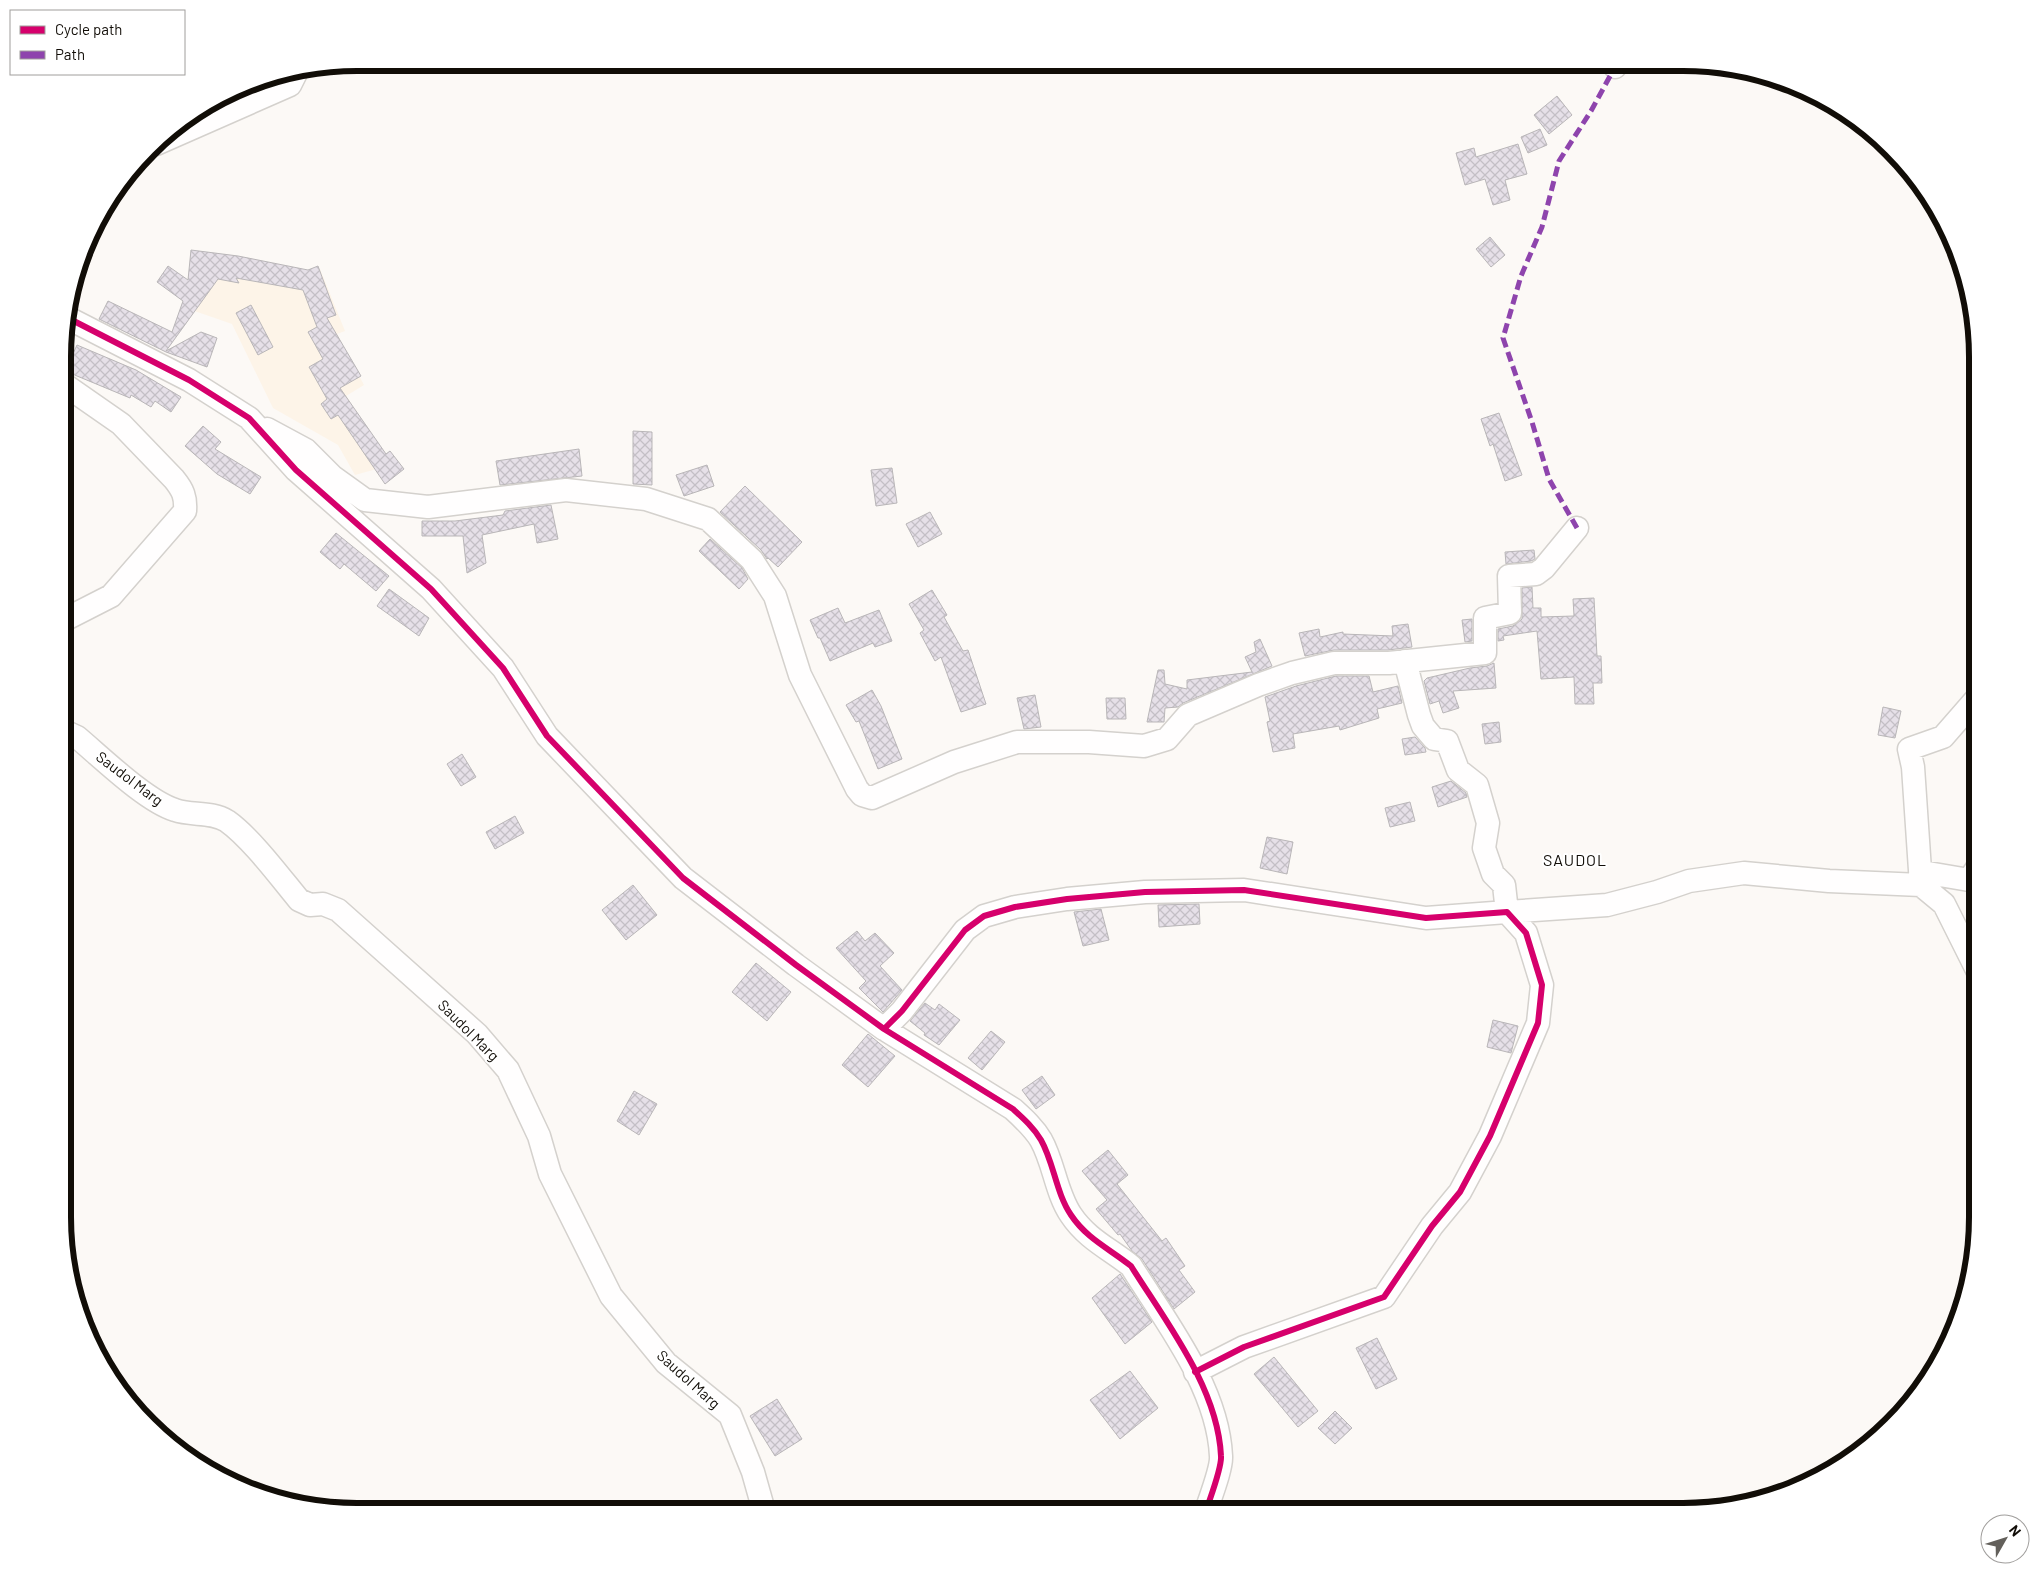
<svg xmlns="http://www.w3.org/2000/svg" width="2040" height="1574" viewBox="0 0 2040 1574" font-family="Barlow,sans-serif">
<style>
.built{fill:#fdf4e8}
.building{fill:url(#building-cross-hatch);stroke:#b9b6b8}
.lines{fill:none;stroke-linecap:round;stroke-linejoin:round}
.minor-casing{stroke:#d4d1cd;stroke-width:25}
.minor{stroke:#fffefe;stroke-width:22}
.quiet{stroke:#8e44ad;stroke-width:5;stroke-dasharray:10 5;stroke-linecap:butt}
.cycleway-casing{stroke:#fff;stroke-width:9}
.cycleway{stroke:#d6006c;stroke-width:6}
.labels{text-anchor:middle;dominant-baseline:central;stroke-width:4;stroke-linejoin:round;paint-order:stroke}
.street-label{font-size:15px;fill:#110d07;stroke:#fff}
.neighbourhood-label{font-size:16px;letter-spacing:1px;fill:#110d07;stroke:#fff}
.rim{fill:none;stroke:#110d07;stroke-width:6}
</style>
<defs>
<pattern id="building-cross-hatch" width="8" height="8" patternUnits="userSpaceOnUse" patternTransform="scale(1.25)"><rect width="8" height="8" fill="#e6e0e8"/><path d="M0 0l8 8M0 8l8-8" fill="none" stroke="#c4bfc6"/></pattern>
</defs>
<rect width="100%" height="100%" fill="#fcf9f6"/>
<path class="built" d="M191 260 291 279 320 269 345 331 337 334 364 385 346 396 389 460 373 470 355 475 338 445 273 408 232 324 183 307Z"/>
<path class="building" d="M1557 96 1572 115 1549 134 1534 115Z
M1540 129 1547 145 1528 153 1521 137Z
M1518 144 1527 174 1505 180 1510 200 1493 205 1485 179 1465 185 1456 153 1474 148 1476 157Z
M1490 237 1505 255 1491 267 1476 249Z
M191 250 238 256 308 270 318 266 336 315 327 318 361 376 340 388 386 454 390 451 404 469 385 484 338 415 331 419 321 404 327 399 309 367 323 359 308 332 317 327 303 290 236 278 239 283 218 279 166 351 201 332 217 338 207 367 166 352 99 319 108 301 172 332 183 301 157 282 168 266 188 280Z
M251 305 273 347 258 355 236 313Z
M77 345 136 370 181 397 171 412 155 401 151 407 131 395 130 398 65 371Z
M1499 413 1522 475 1505 481 1493 444 1490 446 1481 419Z
M203 426 221 442 215 449 261 477 250 494 217 474 185 446Z
M633 431 652 432V485L633 484Z
M579 449 582 476 500 485 496 461Z
M707 465 714 486 684 496 676 475Z
M892 468 897 503 876 506 871 470Z
M745 486 802 542 778 567 768 558 767 559 761 550 720 512Z
M551 505 558 539 537 543 534 524 482 535 486 563 467 573 463 536H422V521H455L503 515 505 511Z
M930 512 942 534 918 547 906 524Z
M336 533 389 576 376 591 344 564 340 569 320 552Z
M710 539 742 568 748 579 739 589 699 551Z
M1534 550 1535 559 1531 561 1506 564 1505 552Z
M1532 587 1533 608H1541V617L1574 616 1573 599 1594 598 1597 656H1601L1602 683H1593L1594 704H1575L1574 677 1541 679 1537 631 1503 636 1504 640 1498 641V629L1513 626 1522 619V588Z
M389 589 429 618 419 636 377 606Z
M932 590 947 615 944 617 963 651 968 650 986 704 961 712 941 657 935 661 920 633 924 630 909 604Z
M838 608 845 623 879 610 892 641 875 647 873 643 830 661 820 638H818L810 620Z
M1472 619V641L1465 642 1462 620Z
M1408 624 1412 647 1388 650H1334L1305 656 1299 633 1319 629 1320 637 1343 632V634L1393 636 1392 626Z
M1260 639 1272 666 1183 703 1178 707 1165 708 1164 722H1147L1158 670H1164L1165 684 1187 689V680L1252 672 1245 657 1256 652 1254 642Z
M1494 663 1496 688 1453 691 1459 708 1443 713 1439 701 1430 704 1424 681 1427 678 1470 668 1487 666Z
M1336 676H1369L1373 692 1398 686 1402 703 1377 709 1379 718 1340 730 1339 726 1293 734 1295 748 1273 752 1267 722 1270 721 1265 697 1296 686Z
M872 690 881 706 902 759 878 769 859 721 856 722 846 705Z
M1035 695 1041 727 1024 729 1017 698Z
M1106 698H1125L1126 719H1107Z
M1883 707 1901 711 1895 738 1878 735Z
M1499 722 1501 742 1485 744 1482 724Z
M1415 737 1425 748 1426 752 1405 755 1402 739Z
M462 754 476 777 461 786 447 764Z
M1451 781 1466 793 1467 797 1438 807 1432 787Z
M1410 802 1415 821 1390 827 1385 808Z
M515 816 524 833 495 849 486 832Z
M1267 837 1293 842 1287 874 1260 868Z
M633 885 657 915 626 940 602 910Z
M1199 904 1200 924 1159 927 1158 905Z
M1101 909 1109 940 1083 946 1074 912Z
M857 931 865 941 875 933 894 953 880 966 902 990 883 1012 859 988 866 981 836 948Z
M756 963 791 992 767 1021 732 992Z
M925 1003 935 1010 939 1004 960 1020 939 1045 924 1035 925 1033 910 1021Z
M1493 1020 1518 1026 1511 1053 1487 1047Z
M991 1031 1005 1042 982 1070 968 1058Z
M868 1034 895 1056 868 1087 842 1065Z
M1042 1076 1055 1095 1036 1109 1022 1090Z
M634 1091 657 1104 639 1135 617 1121Z
M1108 1150 1128 1175 1117 1184 1162 1241 1166 1238 1185 1266 1179 1270 1195 1292 1174 1309 1142 1259 1132 1251 1120 1234 1118 1235 1096 1209 1107 1200 1082 1171Z
M1120 1274 1152 1322 1125 1344 1092 1298Z
M1377 1338 1397 1379 1376 1389 1356 1348Z
M1274 1357 1318 1411 1298 1427 1254 1374Z
M1130 1371 1158 1408 1120 1439 1090 1400Z
M777 1399 802 1439 775 1456 750 1416Z
M1335 1411 1352 1428 1335 1444 1318 1428Z"/>
<g class="lines">
<g class="minor-casing">
<path id="minor" d="M1615 67V63
M156 144 290 85 296 73
M66 317 189 380 249 418 296 470 431 589 503 668 547 736 683 878 796 965 884 1029 1013 1109C1024 1119 1034 1128 1041 1140 1054 1163 1056 1193 1071 1215 1087 1239 1110 1249 1131 1266 1166 1322 1218 1388 1221 1456 1222 1468 1210 1498 1206 1511
M267 429 306 450 333 477 365 500 428 507 566 490 646 499 708 519 752 560 775 596 800 675 857 789 862 795 872 798 954 762 1017 742H1089L1144 746 1167 739 1188 715 1258 685 1292 673 1334 663H1389L1485 653V618L1510 613 1509 576 1536 574 1544 568 1577 528
M64 620 111 596 185 511C186 497 183 490 174 479L121 424 65 385
M1405 661 1419 715 1423 726 1434 739 1447 741 1458 770 1477 785 1488 823 1484 848 1493 874 1504 885 1507 912 1607 905 1657 892 1689 881 1744 873 1829 881 1921 885 1944 904 1977 970
M64 731 77 737C102 758 146 801 175 810 192 816 211 811 227 821 251 838 280 877 299 900L310 905 323 904 338 910 477 1034 508 1070 539 1136 550 1174 611 1296 666 1363 730 1415 753 1472 764 1511
M1921 885 1913 767 1909 749 1943 737 1977 698
M1921 885 1928 873 1969 880 1977 868
M884 1029 902 1011 965 930 984 916 1015 907 1067 899 1145 892 1244 890 1426 918 1507 912 1526 933 1542 985 1538 1023 1490 1136 1460 1192 1432 1226 1384 1297 1244 1347 1195 1372"/>
</g>
<use href="#minor" class="minor"/>
<path class="quiet" d="M1577 528 1549 479 1532 422 1503 338 1521 276 1542 227 1559 161 1591 111 1615 67"/>
<g class="cycleway-casing">
<path id="cycleway" d="M66 317 189 380 249 418 296 470 431 589 503 668 547 736 683 878 796 965 884 1029 1013 1109C1024 1119 1034 1128 1041 1140 1054 1163 1056 1193 1071 1215 1087 1239 1110 1249 1131 1266 1166 1322 1218 1388 1221 1456 1222 1468 1210 1498 1206 1511
M884 1029 902 1011 965 930 984 916 1015 907 1067 899 1145 892 1244 890 1426 918 1507 912 1526 933 1542 985 1538 1023 1490 1136 1460 1192 1432 1226 1384 1297 1244 1347 1195 1372"/>
</g>
<use href="#cycleway" class="cycleway"/>
</g>
<g class="labels">
<g class="street-label">
<text transform="translate(130 778) rotate(37)">Saudol Marg</text>
<text transform="translate(469 1030) rotate(45)">Saudol Marg</text>
<text transform="translate(689 1379) rotate(42)">Saudol Marg</text>
</g>
<g class="neighbourhood-label">
<text x="1575" y="859">SAUDOL</text>
</g>
</g>
<path d="M0 0H2040V1574H0ZM357 71H1683A286 286 0 0 1 1969 357V1217A286 286 0 0 1 1683 1503H357A286 286 0 0 1 71 1217V357A286 286 0 0 1 357 71Z" fill="#fff" fill-rule="evenodd"/>
<path class="rim" d="M357 71H1683A286 286 0 0 1 1969 357V1217A286 286 0 0 1 1683 1503H357A286 286 0 0 1 71 1217V357A286 286 0 0 1 357 71Z"/>
<rect x="10" y="10" width="175" height="65" fill="#ffffff" stroke="#a09e9c"/>
<rect x="20" y="26" width="25" height="8" fill="#d6006c" stroke="#a09e9c"/>
<text x="55" y="35" font-size="15" fill="#110d07">Cycle path</text>
<rect x="20" y="51" width="25" height="8" fill="#8e44ad" stroke="#a09e9c"/>
<text x="55" y="60" font-size="15" fill="#110d07">Path</text>
<g transform="translate(2005 1539) rotate(51)"><circle r="24" fill="#ffffff" stroke="#a09e9c"/>
<path d="M0-4L9 19L0 12L-9 19Z" fill="#63605b"/>
<text y="-8" font-size="14" font-weight="bold" text-anchor="middle" fill="#110d07">N</text>
</g>
</svg>
